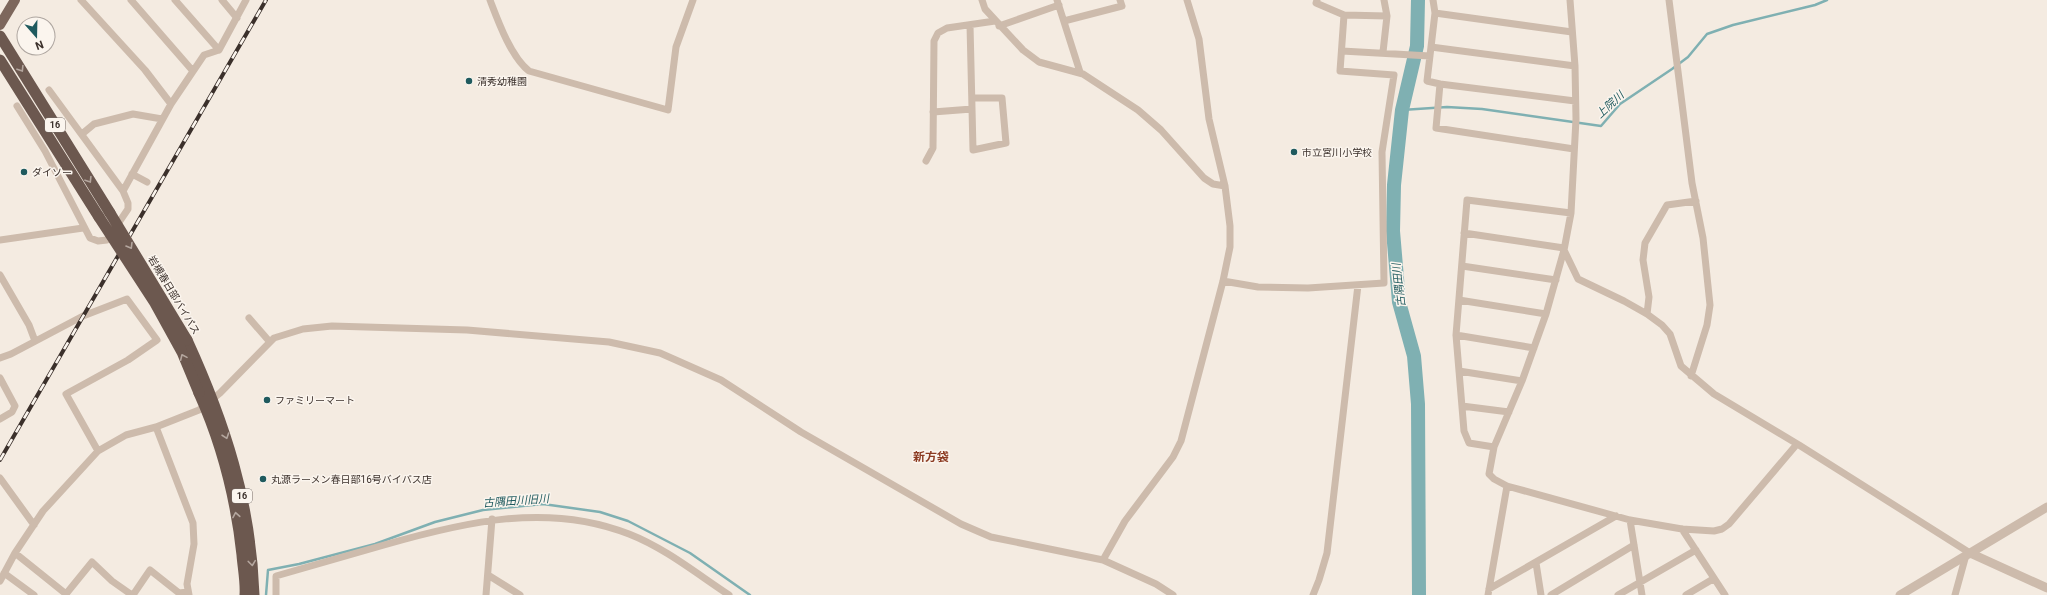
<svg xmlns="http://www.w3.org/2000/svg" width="2047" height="595" viewBox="0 0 2047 595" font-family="Roboto,'Noto Sans JP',sans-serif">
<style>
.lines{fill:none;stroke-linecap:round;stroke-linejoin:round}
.stream{stroke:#7fb0b2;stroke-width:2.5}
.river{stroke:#7fb0b2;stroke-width:14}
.minor{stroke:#cdbbac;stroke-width:7}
.tertiary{stroke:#cdbbac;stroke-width:9}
.primary{stroke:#7d675c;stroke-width:10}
.trunk{stroke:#6c584f;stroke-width:11}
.rail-casing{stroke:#3b302b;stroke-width:4}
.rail{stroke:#fbf5ee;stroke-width:2.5;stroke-dasharray:8;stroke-linecap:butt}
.trunk-bridge{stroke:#6c584f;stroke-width:11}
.oneway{stroke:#b4a69e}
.poi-dot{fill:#1f5a5e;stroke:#fbf5ee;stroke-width:1.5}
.labels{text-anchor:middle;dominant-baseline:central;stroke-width:3;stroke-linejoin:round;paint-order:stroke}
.shield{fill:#fbf5ee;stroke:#756b66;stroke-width:1}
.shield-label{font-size:9px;font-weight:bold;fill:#3b302b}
.poi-label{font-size:10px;fill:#3b302b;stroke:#fbf5ee;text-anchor:start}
.street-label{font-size:10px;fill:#3b302b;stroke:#fbf5ee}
.water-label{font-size:11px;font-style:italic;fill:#1f5a5e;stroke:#fbf5ee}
.quarter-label{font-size:12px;font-weight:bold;fill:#8c3b22;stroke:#fbf5ee}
</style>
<rect width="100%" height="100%" fill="#f4ebe1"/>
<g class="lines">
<path class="stream" d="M1402 110 1447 107 1482 109 1601 126 1620 104 1672 69 1688 57 1707 34 1733 25 1815 5 1827 0
M266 595 268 570 299 564 375 544 435 522 483 510 543 504 600 512 628 521 690 553 750 595"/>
<path class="river" d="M1418 0 1417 46 1402 110 1394 185 1393 231 1399 302 1414 356 1418 404 1419 595"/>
<path class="minor" d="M81 0 145 70 171 104 204 55 219 50 246 0
M131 0 192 70
M175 0 219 50
M222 0 237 18
M490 0C498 21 511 57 529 71L668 110 676 47 693 0
M982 0 985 9 1023 50 1039 62 1083 74 1138 110 1161 130 1204 178 1213 184 1225 186
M1057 0 1080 72
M1384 0 1387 16
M1433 0 1435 13 1427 81 1440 84 1436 128 1574 149
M1570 0 1575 66 1576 119 1571 213 1564 250 1546 314 1522 381 1494 447 1489 474 1494 479 1507 486 1630 520 1682 529 1714 531 1722 529 1729 524 1797 444
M1669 0 1692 183 1703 238 1710 305 1707 325 1691 376
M1435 13 1572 32
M1344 15 1387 16 1383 52
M1064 21 1122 6 1120 0
M970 25 973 150 1006 143 1002 98H972
M999 26 1059 5
M1431 47 1575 66
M1342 51 1430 56
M1440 84 1575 101
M49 90 123 191 171 104
M17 106 45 151 90 238 98 241 107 240 128 209V203L123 191
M933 112 972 109
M82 134 94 124 133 114 162 119
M926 161 933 148 934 41 938 33 947 28 995 21
M132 174 147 182
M1464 233 1564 248
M0 240 83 228
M1564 250 1578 279 1624 301 1647 314 1662 325 1670 334 1681 366 1714 394 1799 445 1970 553
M1462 266 1556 280
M0 275 29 325 35 341
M1223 281 1258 287 1308 288 1384 283 1382 152 1394 75 1340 71 1344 15 1316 3 1317 0
M1459 300 1546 314
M1647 314 1649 297 1643 260 1645 243 1667 205 1696 201
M249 318 269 341
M1456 335 1534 348
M0 358 11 354 83 316 127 299 157 340 128 360 66 394 98 451
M1459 371 1522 381
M0 378 15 406 12 412 0 419
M1462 406 1509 412
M156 427 193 523 194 544 187 584 189 595
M1494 447 1469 443 1464 431 1456 335 1467 200 1571 213
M0 478 34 525
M1630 520 1642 595
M1682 529 1725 595
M15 553 66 594 92 562 112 581 132 595
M1103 560 1125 521 1173 457 1181 441 1223 281 1230 247V226L1225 186 1209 119 1199 39 1187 0
M1536 563 1541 595
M4 573 34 595
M488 575 520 595
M0 581 15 553 43 511 98 451 126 435 156 427 199 410 220 393 274 338 303 329 332 326 467 330 609 342 660 353 721 380 801 432 961 524 991 537 1103 560 1156 584 1173 595
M1489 589 1616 516
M133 595 150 570 179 593 188 592
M276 595V576C312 566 348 555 384 545 464 522 548 502 629 534 665 548 697 574 729 595
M486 595 492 519
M1313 595 1319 580 1327 553 1358 285
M1488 595 1507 486
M1551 595 1634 545
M1618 595 1696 550
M1686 595 1713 579
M1955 595 1966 555"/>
<path class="tertiary" d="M1970 553 2047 588
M1900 595 2047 507"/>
<path class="primary" d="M0 25 15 0"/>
<path class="trunk" d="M0 36 110 213
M0 60 99 217
M187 340C225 423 251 503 254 595
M199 393C222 444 236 499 242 555 243 568 246 582 245 595"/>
<g class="rail-casing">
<path id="rail" d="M0 460 266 0"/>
</g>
<use href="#rail" class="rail"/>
<path class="trunk-bridge" d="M110 213 187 340
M99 217 155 303 182 352 199 393"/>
</g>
<defs><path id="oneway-chevron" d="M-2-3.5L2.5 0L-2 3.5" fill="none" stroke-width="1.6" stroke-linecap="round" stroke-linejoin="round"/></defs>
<g class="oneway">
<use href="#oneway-chevron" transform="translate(21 69) rotate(58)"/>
<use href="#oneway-chevron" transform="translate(89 180) rotate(58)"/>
<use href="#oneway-chevron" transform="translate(130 246) rotate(59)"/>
<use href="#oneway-chevron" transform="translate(183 357) rotate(-114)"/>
<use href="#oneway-chevron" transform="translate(226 436) rotate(71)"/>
<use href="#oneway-chevron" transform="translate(236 515) rotate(-100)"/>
<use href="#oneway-chevron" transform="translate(252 563) rotate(83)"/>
</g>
<g class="poi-dot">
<circle cx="469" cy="81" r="4"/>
<circle cx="1294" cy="152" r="4"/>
<circle cx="24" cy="172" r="4"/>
<circle cx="267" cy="400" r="4"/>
<circle cx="263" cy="479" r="4"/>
</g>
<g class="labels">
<g class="shield">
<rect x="45" y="118" width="20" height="14" rx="3"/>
<rect x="232" y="489" width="20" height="14" rx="3"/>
</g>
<g class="shield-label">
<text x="55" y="125">16</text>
<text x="242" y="496">16</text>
</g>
<g class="poi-label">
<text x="477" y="81">清秀幼稚園</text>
<text x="1302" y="152">市立宮川小学校</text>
<text x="32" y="172">ダイソー</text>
<text x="275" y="400">ファミリーマート</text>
<text x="271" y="479">丸源ラーメン春日部16号バイパス店</text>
</g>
<g class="street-label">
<text transform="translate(174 295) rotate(59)">岩槻春日部バイパス</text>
</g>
<g class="water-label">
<text transform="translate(1610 105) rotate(-43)">上院川</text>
<text transform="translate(1399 285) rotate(-97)">古隅田川</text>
<text transform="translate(516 501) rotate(-4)">古隅田川旧川</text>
</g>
<g class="quarter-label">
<text x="931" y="457">新方袋</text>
</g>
</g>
<g transform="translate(36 36) rotate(160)"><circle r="19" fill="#fbf5ee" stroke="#aea6a0"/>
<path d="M0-3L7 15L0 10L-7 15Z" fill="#1f5a5e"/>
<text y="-6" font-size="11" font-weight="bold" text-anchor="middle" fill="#3b302b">N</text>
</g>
</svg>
